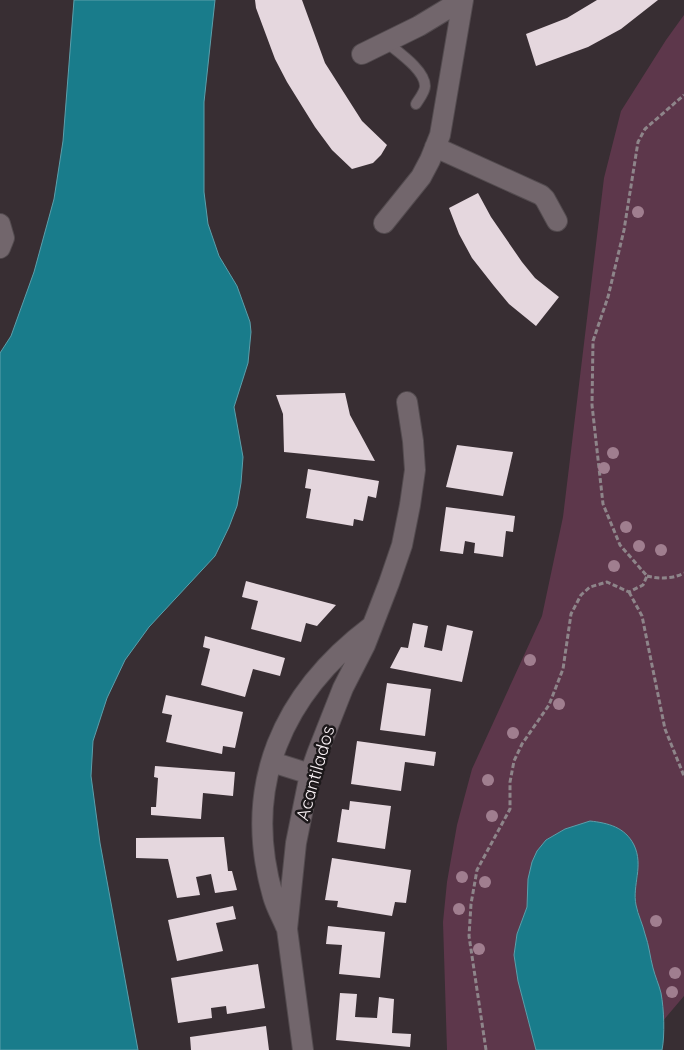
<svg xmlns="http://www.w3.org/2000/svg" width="684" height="1050" viewBox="0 0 684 1050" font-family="Quicksand,sans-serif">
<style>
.green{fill:#5d374b}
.water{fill:#197c8b;stroke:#5c9fab}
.building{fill:#e5d7de}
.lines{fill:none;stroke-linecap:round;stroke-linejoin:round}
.lane-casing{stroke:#534b4f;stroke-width:12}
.street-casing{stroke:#534b4f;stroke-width:22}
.path{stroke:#8e858a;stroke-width:3;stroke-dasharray:5 2.5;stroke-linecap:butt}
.lane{stroke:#72666c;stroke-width:10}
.street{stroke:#72666c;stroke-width:20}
.tree{fill:#a07e8f}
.labels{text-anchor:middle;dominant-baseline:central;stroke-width:5;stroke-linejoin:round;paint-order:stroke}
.street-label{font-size:18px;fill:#f9f1f5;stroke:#1c181a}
</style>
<rect width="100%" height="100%" fill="#382e33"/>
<path class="green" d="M684 15V996L662 1022 661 994 653 970 646 937 636 905 635 889 638 876 590 821 565 829 546 840 528 895 527 907 517 934 514 955 518 981 536 1050H447L443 922 447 882 457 825 472 769 542 616 563 517 604 178 621 111 666 40Z"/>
<path class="water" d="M74 0H215L204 102V192L208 224 219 256 237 286 250 322 251 332 248 363 234 407 243 457 241 483 237 506 229 527 215 556 149 627 125 660 107 698 93 741 91 776 100 843 138 1050H0V353L11 336 34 272 54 199 63 141Z
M590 821C608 823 625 827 634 845 644 866 632 885 636 905 638 915 643 925 645 934 649 945 650 957 653 968 655 976 659 985 661 993 664 1009 665 1035 662 1050H536L518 981 514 955 517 934 527 907 528 879 532 862 537 851 546 840 565 829Z"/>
<path class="building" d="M255 0H302L325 63 362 121 387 145 381 155 373 163 352 169 332 150 315 127 287 82 275 59 256 8Z
M597 0H658L621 29 588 47 536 66 526 34 567 18Z
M478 193 491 217 522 262 535 278 559 297 536 326 509 304 494 286 472 258 459 234 449 208Z
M345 393 350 415 375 461 284 452 283 414 276 395Z
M457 445 513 452 503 496 446 487Z
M308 469 379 481 376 498 368 496 363 521 354 519 353 526 306 518 311 489 305 488Z
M446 507 515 516 513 532 506 531 503 557 474 553 475 543 465 541 463 554 440 551Z
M246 581 336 605 317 626 306 623 301 642 251 629 258 601 242 597Z
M413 623 428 626 424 647 442 651 447 625 473 631 462 682 390 668 401 647 408 648Z
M205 636 285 658 280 676 253 669 245 697 201 685 210 649 203 647Z
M387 683 431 689 425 736 380 730Z
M166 695 243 712 235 748 223 746 222 754 166 742 172 715 162 713Z
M357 741 436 752 434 766 405 762 401 791 351 784Z
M155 766 235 772 233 796 203 793 201 819 151 815V807H156L158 778 154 777Z
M350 801 391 806 385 849 337 842 342 809 349 810Z
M224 837 228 871H232L237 890 215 893 211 874 196 877 200 895 177 898 168 859 136 858V838Z
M332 858 411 870 406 903 395 902 392 916 337 907 338 901 325 900Z
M233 906 236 919 216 923 223 951 177 961 168 920Z
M328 926 385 932 380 978 339 974 342 945 326 944Z
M258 964 265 1008 227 1014 226 1006 211 1008 212 1018 178 1023 171 978Z
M340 993 357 994 355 1017 377 1018 379 997 394 999 392 1033 411 1034 410 1047 336 1040Z
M266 1026 269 1050H191L190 1037Z"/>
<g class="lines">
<g class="lane-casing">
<path id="lane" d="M386 42C398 52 425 70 425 86 425 92 419 99 416 104"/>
</g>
<g class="street-casing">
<path id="street" d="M362 54 419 26 462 0
M435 147 541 195 545 199 557 221
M384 223 421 177 430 160 440 135 463 0
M0 224 4 238 0 248
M272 762 310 774
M286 927C282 917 276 907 273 896 241 785 283 693 372 626
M303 1050 287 929 296 843 310 774 317 754 343 688 365 645 389 583 402 545 410 505 415 470 413 441 407 402"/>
</g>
<path class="path" d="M647 576C659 579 673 579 684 573
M629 592 642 616 665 729 684 776
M486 1050 469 936 471 904 477 870 510 809V782L514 761 522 744 549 705 563 669 571 614 581 595 590 587 607 582 629 592 643 585 647 576 620 545 603 504 592 405 593 341 608 297 624 230 638 142 645 129 684 95"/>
<use href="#lane" class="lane"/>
<use href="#street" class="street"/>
</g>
<g class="tree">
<circle cx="638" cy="212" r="6"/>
<circle cx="613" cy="453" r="6"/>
<circle cx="604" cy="468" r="6"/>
<circle cx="626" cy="527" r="6"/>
<circle cx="639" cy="546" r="6"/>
<circle cx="661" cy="550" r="6"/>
<circle cx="614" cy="566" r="6"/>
<circle cx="530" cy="660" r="6"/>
<circle cx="559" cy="704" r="6"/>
<circle cx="513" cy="733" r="6"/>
<circle cx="488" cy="780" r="6"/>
<circle cx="492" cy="816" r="6"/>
<circle cx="462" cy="877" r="6"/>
<circle cx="485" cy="882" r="6"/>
<circle cx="459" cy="909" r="6"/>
<circle cx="656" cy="921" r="6"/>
<circle cx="479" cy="949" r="6"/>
<circle cx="675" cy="973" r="6"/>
<circle cx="672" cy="992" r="6"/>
</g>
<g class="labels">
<g class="street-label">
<text transform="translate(315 773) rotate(-74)">Acantilados</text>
</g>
</g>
</svg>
